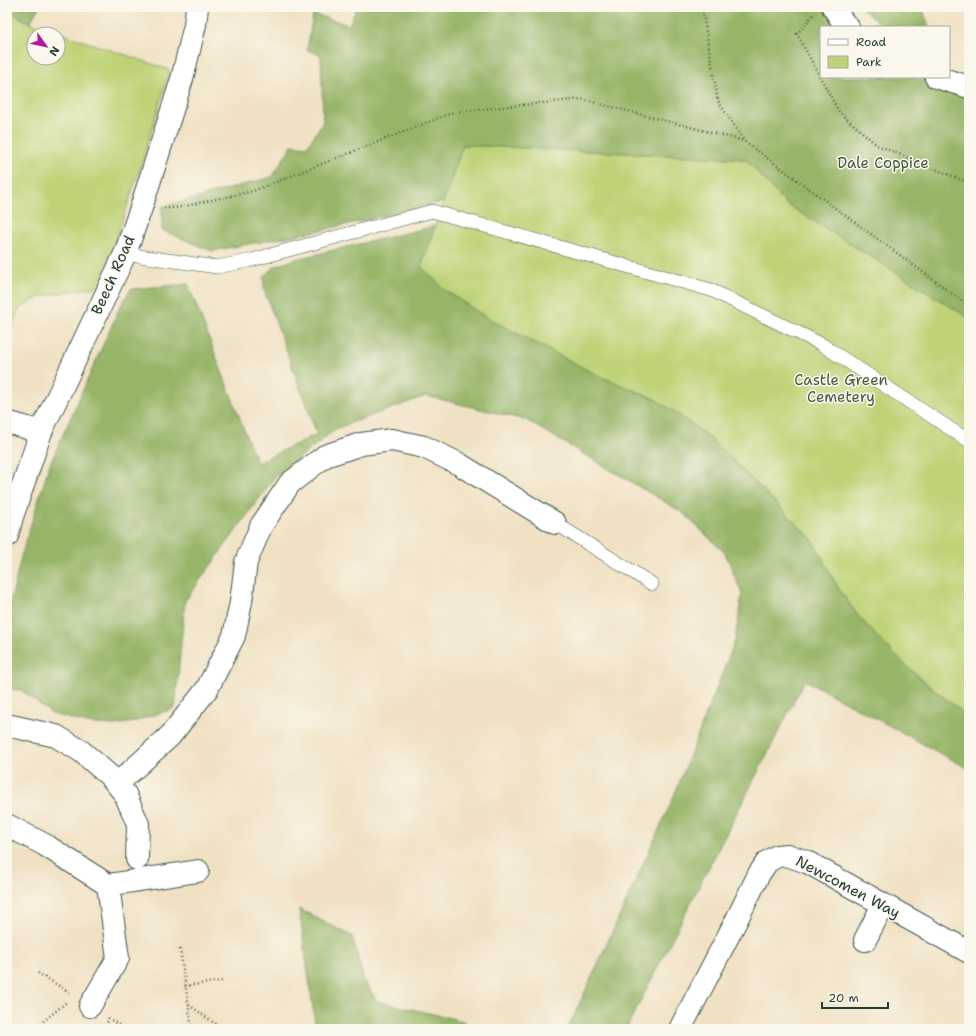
<svg xmlns="http://www.w3.org/2000/svg" width="976" height="1036" viewBox="0 0 976 1036" font-family="'Shantell Sans',sans-serif">
<style>
.green{fill:#bed377;stroke:#6e8856;fill-rule:evenodd}
.forest{fill:#96b568;stroke:#5a794e}
.lines{fill:none;stroke-linecap:round;stroke-linejoin:round}
.service-casing{stroke:#3e5649;stroke-width:14}
.minor-casing{stroke:#3e5649;stroke-width:24}
.path{stroke:#3e5649;stroke-width:2.5;stroke-dasharray:1 3;stroke-linecap:butt}
.service{stroke:#fff;stroke-width:13}
.minor{stroke:#fff;stroke-width:22}
.labels{text-anchor:middle;dominant-baseline:central;stroke-width:3;stroke-linejoin:round;paint-order:stroke}
.park-label{font-size:15px;fill:#3f5b41;stroke:#fbf7ec}
.street-label{font-size:15px;fill:#1f3d34;stroke:#fbf7ec}
</style>
<rect width="100%" height="100%" fill="#fbf7ec"/>
<filter id="ink" filterUnits="userSpaceOnUse"><feTurbulence type="fractalNoise" baseFrequency=".025" numOctaves="2"/><feDisplacementMap in="SourceGraphic" scale="8" xChannelSelector="R" yChannelSelector="G"/><feConvolveMatrix kernelMatrix="1 2 1 2 8 2 1 2 1" color-interpolation-filters="sRGB"/></filter>
<filter id="wash" filterUnits="userSpaceOnUse"><feTurbulence type="fractalNoise" baseFrequency=".012" numOctaves="4" result="noise"/><feDisplacementMap in="SourceGraphic" scale="16" xChannelSelector="R" yChannelSelector="G"/><feGaussianBlur stdDeviation="0.9" result="paint"/><feColorMatrix in="noise" values="0 0 0 0 0 0 0 0 0 0 0 0 0 0 0 0 0 1.4 0 .05"/><feComposite in="paint" operator="in"/></filter>
<g filter="url(#wash)">
<rect width="100%" height="100%" fill="#f0e1c3"/>
<path class="green" d="M7 10 30 23 170 70 140 168 100 286 39 297 19 309 7 335ZM34 34H58V58H34Z
M463 145 746 159 785 203 969 318V717L950 703 903 663 877 637 858 616 838 588 812 539 712 440 679 415 655 399 597 375 487 318 446 291 421 266Z"/>
<path class="forest" d="M7 7H39L30 23 7 10Z
M357 7H825L838 27H821V77H911L969 93V318L785 203 746 159 463 145 443 202 323 230 212 251 162 230V207L272 177 292 145 307 147 323 122 321 55 307 50 313 14 349 25Z
M861 7H922L929 27H884Z
M435 226 421 266 446 291 487 318 597 375 655 399 679 415 712 440 812 539 838 588 858 616 877 637 899 659 928 685 969 717V769L805 680 626 1029H566L574 1016 672 801 735 641 742 593 725 553 682 512 526 420 426 396 337 428 274 478 185 601 175 708 133 722 115 725 92 724 52 714 21 690 7 689V617L21 557 49 466 120 307 131 289 188 284 257 463 317 434 264 290V277L273 267 296 259Z
M299 909 352 936 364 981 377 1001 463 1021 474 1029H316Z"/>
</g>
<g filter="url(#ink)">
<g class="lines">
<g class="service-casing">
<path id="service" d="M125 254 217 267 248 261 432 211 711 290 821 344 969 441
M555 523 652 584"/>
</g>
<g class="minor-casing">
<path id="minor" d="M833 7 843 22 848 27
M936 77 969 87
M7 422 41 432
M7 536 12 517 41 432 125 254 141 208 182 79 195 25 197 7
M7 725 56 736 81 751 111 777 125 794 138 824 137 859
M117 784 170 736 207 689 234 636 241 602 246 562 261 526 290 483 325 456 361 444 392 440 424 447 459 464 555 523
M7 825 45 845 108 885 118 958 90 1006
M108 885 198 871
M865 940 883 905
M680 1029 736 921 759 874 767 862 777 856 787 855 807 862 967 951"/>
</g>
<path class="path" d="M702 7 718 101 744 141 969 306
M813 15 797 34 839 112 877 145 969 183
M164 208H176L253 191 454 112 581 99 744 141
M180 949 192 1029
M38 973 72 994
M185 986 222 981
M189 1005 223 1029
M108 1018 125 1029
M34 1029 68 1001
M103 1029 108 1021"/>
<use href="#service" class="service"/>
<use href="#minor" class="minor"/>
</g>
</g>
<g class="labels">
<g class="park-label">
<text x="883" y="163">Dale Coppice</text>
<text x="841" y="380">Castle Green<tspan x="841" dy="17">Cemetery</tspan></text>
</g>
<g class="street-label">
<text transform="translate(113 275) rotate(-66)">Beech Road</text>
<text transform="translate(848 887) rotate(28)">Newcomen Way</text>
</g>
</g>
<rect width="976" height="1036" fill="none" stroke="#fbf7ec" stroke-width="24"/>
<rect x="820" y="26" width="130" height="52" fill="#fbf7ec" stroke="#a3ada2"/>
<rect x="828" y="39" width="20" height="6" fill="#ffffff" stroke="#a3ada2"/>
<text x="856" y="46" font-size="12" fill="#1f3d34">Road</text>
<rect x="828" y="56" width="20" height="12" fill="#bed377" stroke="#a3ada2"/>
<text x="856" y="66" font-size="12" fill="#1f3d34">Park</text>
<g transform="translate(46 46) rotate(123)"><circle r="19" fill="#fbf7ec" stroke="#a3ada2"/>
<path d="M0-3L7 15L0 10L-7 15Z" fill="#b5179e"/>
<text y="-6" font-size="11" font-weight="bold" text-anchor="middle" fill="#1f3d34">N</text>
</g>
<path d="M822 1002v6h66v-6" fill="none" stroke="#1f3d34" stroke-width="2"/>
<text x="828" y="1002" font-size="12" fill="#1f3d34" stroke="#fbf7ec" stroke-width="3" paint-order="stroke">20 m</text>
</svg>
